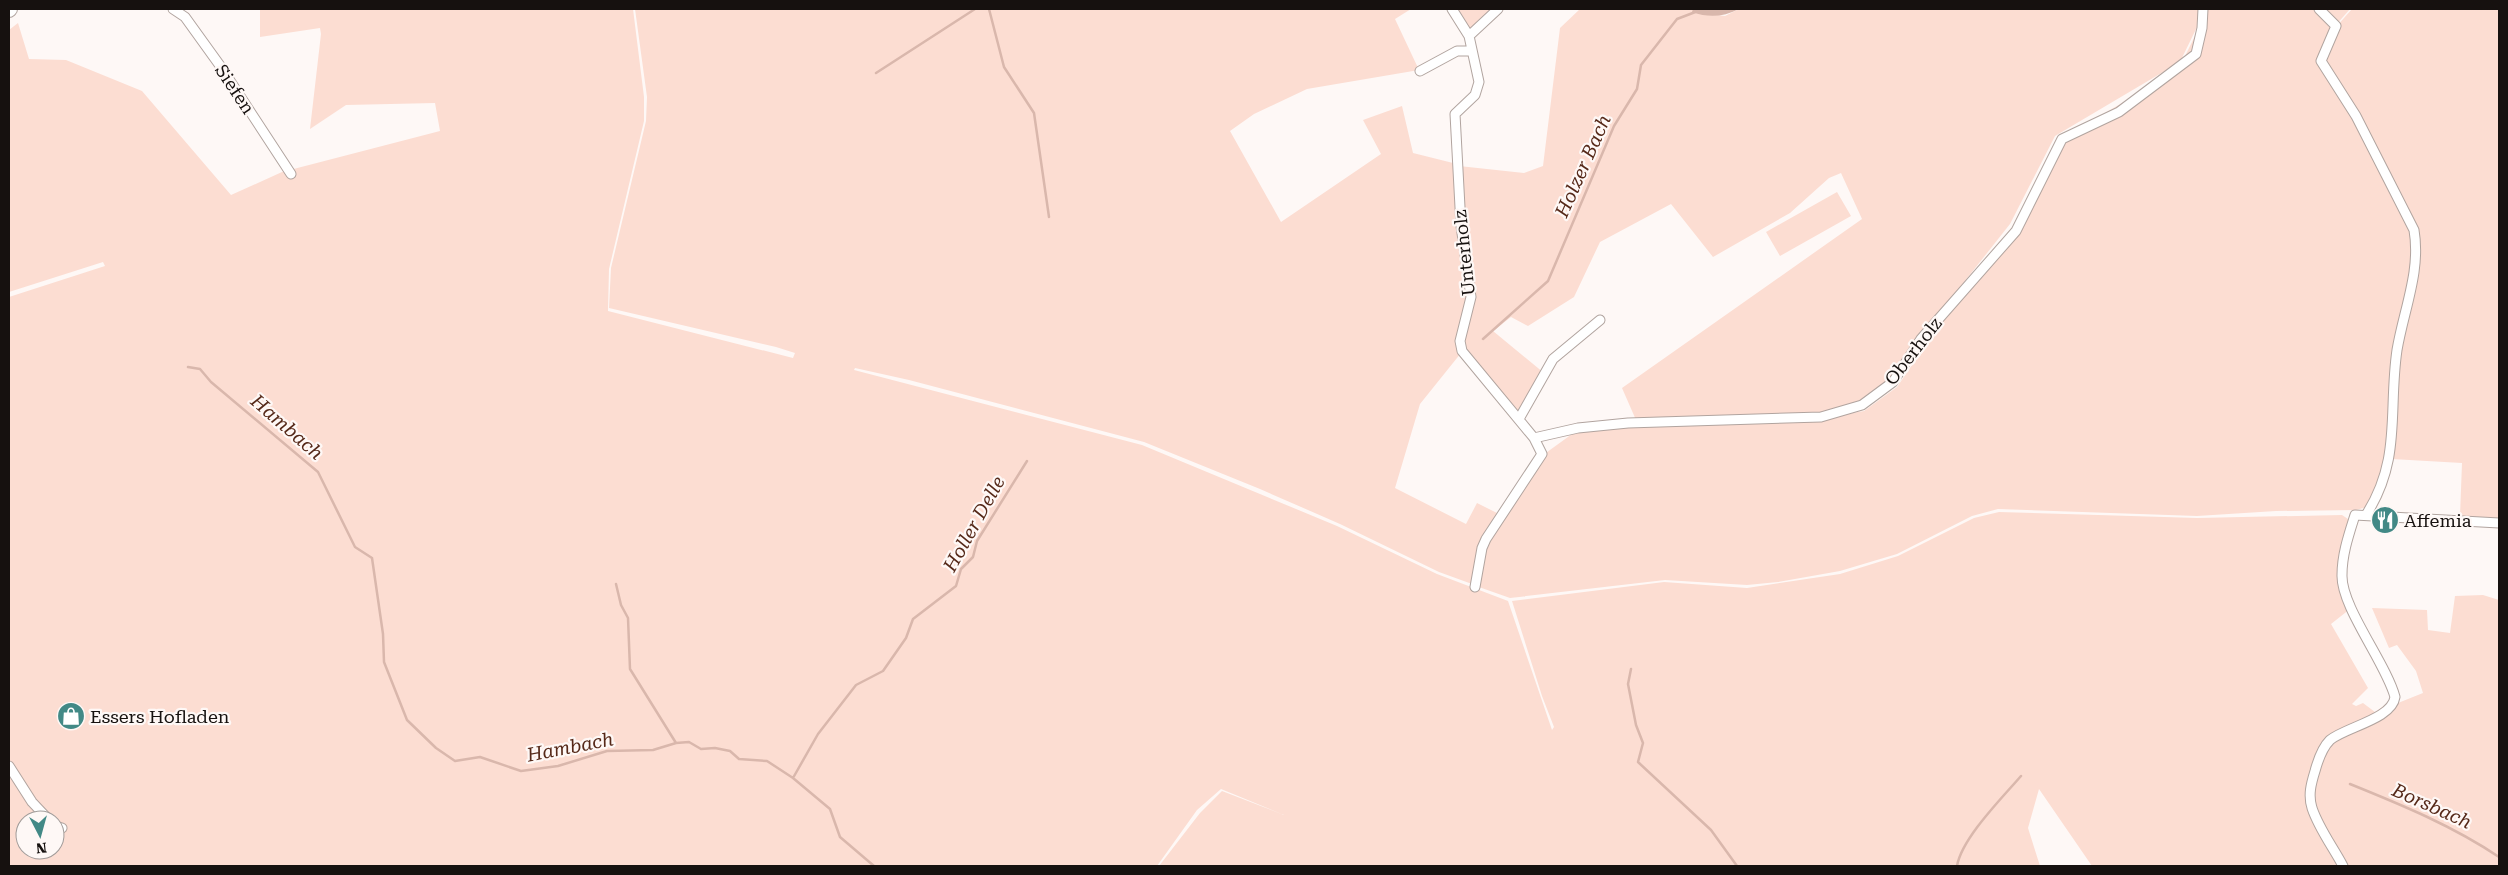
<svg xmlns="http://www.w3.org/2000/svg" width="2508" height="875" viewBox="0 0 2508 875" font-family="'Roboto Serif',serif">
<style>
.green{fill:#fcddd2;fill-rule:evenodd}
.water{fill:#d9b7ac}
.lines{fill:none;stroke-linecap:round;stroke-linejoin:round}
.stream{stroke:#d9b7ac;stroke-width:2.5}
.street-casing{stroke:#b1a49f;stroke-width:11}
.primary-casing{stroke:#b1a49f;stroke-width:16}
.street{stroke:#fff;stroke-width:9}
.primary{stroke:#fff;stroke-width:14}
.labels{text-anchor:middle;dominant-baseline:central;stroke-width:4.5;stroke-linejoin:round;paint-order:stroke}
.street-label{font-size:18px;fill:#16110f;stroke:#fef8f6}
.poi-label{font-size:18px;fill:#16110f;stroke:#fef8f6;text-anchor:start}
.water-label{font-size:19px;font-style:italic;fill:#562919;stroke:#fef8f6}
</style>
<rect width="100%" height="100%" fill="#fef8f6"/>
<path class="green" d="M260 9H633L644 97V121L609 269 608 311 793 358 795 353 776 347 609 308 611 268 646 121 647 97 635 9H1411L1395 19 1419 70 1307 89 1254 114 1230 131 1281 222 1381 154 1363 120 1402 106 1413 153 1457 164 1470 297 1461 353 1420 404 1395 488 1466 524 1477 503 1501 515 1485 537 1472 584 1439 572 1340 524 1260 489 1144 442 909 380 855 368 854 370 1142 445 1337 526 1437 574 1508 601 1552 730 1554 727 1542 696 1512 601 1664 582 1747 588 1840 574 1898 556 1974 518 1999 512 2197 518 2342 515 2348 519 2350 522 2340 566 2350 609 2331 624 2368 688 2352 704 2356 706 2363 703 2375 712 2391 701 2388 707 2333 736 2308 791 2341 866H2092L2039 789 2028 828 2040 866H1159L1200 813 1222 791 1284 815 1221 789 1197 810 1157 866H9V297L105 266 103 262 9 292V30L18 23 29 59 66 60 142 91 231 195 282 172 440 131 435 103 346 105 310 129 321 34 320 28 260 37ZM25 820H55V850H25Z
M1453 9H1496L1470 34Z
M1580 9H1693V12L1725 16 1739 9H2200L2198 25 2180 62 2055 136 2010 224 1953 296 1893 383 1863 406 1821 416 1636 420 1622 388 1862 219 1841 173 1829 178 1790 213 1713 257 1671 204 1600 242 1574 297 1528 326 1511 317 1493 331 1544 373 1518 417 1463 350 1461 341 1473 297 1459 166 1524 173 1543 166 1560 28Z
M2203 9H2318L2335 27 2321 62 2355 117 2407 216 2416 246 2403 313 2384 476 2367 507 2356 510 2276 511 2197 516 1998 509 1972 516 1897 554 1840 571 1778 582 1747 585 1665 580 1510 598 1476 586 1483 549 1543 455 1579 429 1822 418 1864 411 1897 387 1957 299 2013 226 2060 139 2129 99 2182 62 2200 26Z
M2321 9H2350L2336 25Z
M2352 9H2499V520L2460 516 2462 463 2392 459 2399 352 2416 231 2322 61 2336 27Z
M1837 192 1851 216 1780 256 1766 232Z
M2483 595 2499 600V866H2345L2320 822 2311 792 2318 768 2330 743 2393 710 2398 703 2423 693 2416 671 2397 645 2389 648 2372 608 2427 610 2428 630 2450 633 2455 596Z"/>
<path class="water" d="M1693 9H1739C1723 17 1709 18 1692 12Z"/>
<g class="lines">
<path class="stream" d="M989 9 1004 67 1034 113 1049 217
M876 73 975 9
M1483 339 1548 281 1614 126 1637 89 1641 65 1677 19 1698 11
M188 367 200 369 211 382 318 472 355 547 372 558 383 634 384 662 407 720 436 748 455 761 480 757 521 771 558 766 607 751 653 750 676 743 689 742 701 749 715 748 730 751 739 759 767 761 793 778 830 809 840 837 874 866
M616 584 621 605 628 618 630 669 676 743
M1631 669 1628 684 1636 725 1643 743 1638 762 1711 830 1737 866
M793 778 818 734 856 685 883 671 906 638 913 619 956 586 961 569 973 557 977 541 1027 461
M2350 784C2402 805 2453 826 2499 857
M1957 866C1962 838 2002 798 2021 776"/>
<g class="street-casing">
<path id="street" d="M173 9 185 17 221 67 291 174
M1452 9 1469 36
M2319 9 2336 26 2321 61 2356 116 2414 230C2421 271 2404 309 2397 350 2388 411 2402 459 2366 515
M1420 71 1457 51H1472
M1519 419 1553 359 1600 320
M1534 438 1578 428 1628 423 1821 417 1862 405 1893 382 1921 339 2016 231 2062 139 2119 112 2196 54 2202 28 2203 9
M1475 587 1482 548 1486 539 1542 454 1534 438 1462 351 1460 341 1471 297 1461 226 1455 114 1475 95 1479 82 1469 36 1498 9
M9 766 32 802 49 820
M55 826 62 828
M2343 866C2333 847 2319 829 2312 808 2308 795 2311 784 2315 771 2318 760 2322 748 2330 740 2346 727 2392 719 2395 697 2386 663 2341 607 2342 575 2342 554 2349 534 2355 515L2499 523"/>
</g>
<g class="primary-casing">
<path id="primary" d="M9 10 10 9"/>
</g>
<use href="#street" class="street"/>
<use href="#primary" class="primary"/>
</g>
<defs>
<g id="restaurant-disc" transform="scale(1.4375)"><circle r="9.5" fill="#428986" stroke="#fef8f6"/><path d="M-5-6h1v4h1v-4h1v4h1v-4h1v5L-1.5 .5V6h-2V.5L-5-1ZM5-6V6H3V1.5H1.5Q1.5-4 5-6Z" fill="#fff"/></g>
<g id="shop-disc" transform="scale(1.4375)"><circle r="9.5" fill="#428986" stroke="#fef8f6"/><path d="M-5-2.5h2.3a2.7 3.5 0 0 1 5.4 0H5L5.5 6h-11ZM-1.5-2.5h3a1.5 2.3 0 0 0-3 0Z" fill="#fff"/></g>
</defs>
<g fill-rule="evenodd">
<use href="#restaurant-disc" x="2385" y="520"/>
<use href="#shop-disc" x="71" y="716"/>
</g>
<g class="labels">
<g class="street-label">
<text transform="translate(235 89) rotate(56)">Siefen</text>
<text transform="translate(1464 253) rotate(-96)">Unterholz</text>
<text transform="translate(1913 351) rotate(-52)">Oberholz</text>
</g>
<g class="poi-label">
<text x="2404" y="520">Affemia</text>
<text x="90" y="716">Essers Hofladen</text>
</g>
<g class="water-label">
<text transform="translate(1583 166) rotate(-66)">Holzer Bach</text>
<text transform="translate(287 427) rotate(41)">Hambach</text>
<text transform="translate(974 524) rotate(-61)">Holler Delle</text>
<text transform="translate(570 747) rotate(-11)">Hambach</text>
<text transform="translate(2432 806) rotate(24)">Borsbach</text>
</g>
</g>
<rect width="2508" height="875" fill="none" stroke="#16110f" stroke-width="20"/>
<g transform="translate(40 835) rotate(174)"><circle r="24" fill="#fef8f6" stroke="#a19c9a"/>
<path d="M0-4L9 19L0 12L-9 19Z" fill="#428986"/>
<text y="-8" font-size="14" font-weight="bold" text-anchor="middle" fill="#16110f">N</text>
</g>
</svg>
